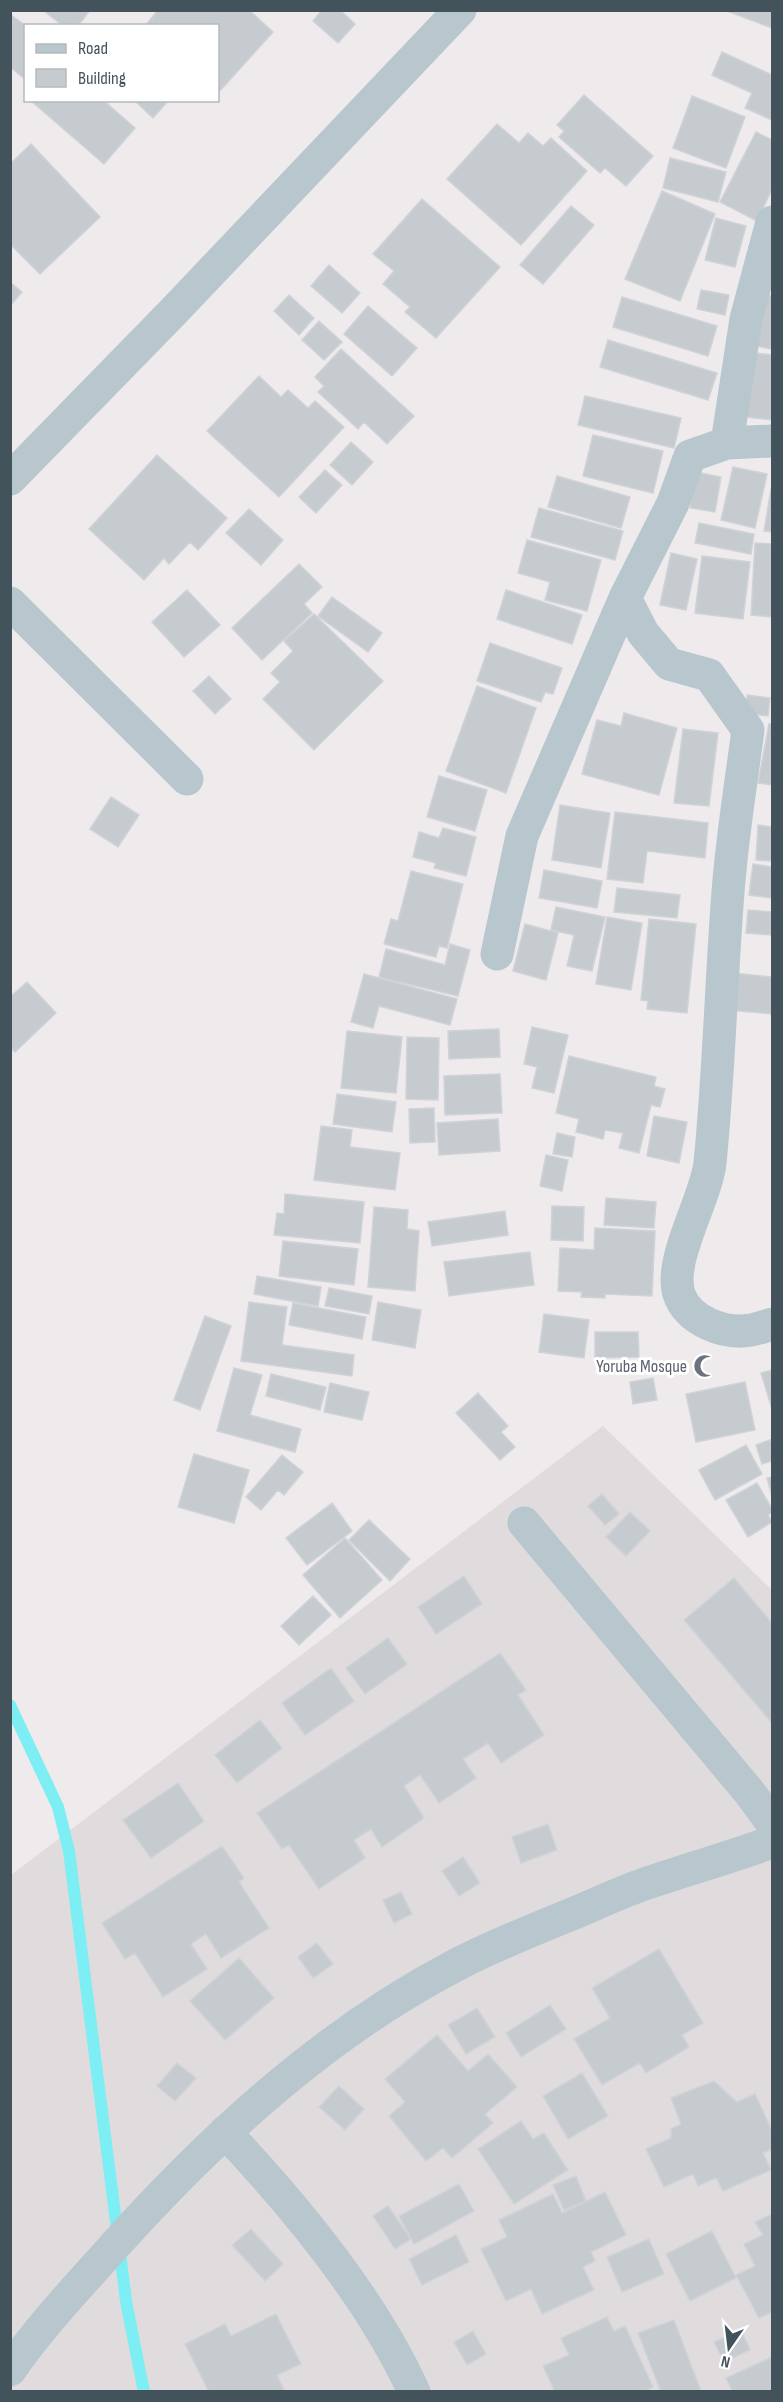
<svg xmlns="http://www.w3.org/2000/svg" width="783" height="2402" viewBox="0 0 783 2402" font-family="'Sofia Sans Condensed',sans-serif">
<style>
.education{fill:#e0dcde}
.lines{fill:none;stroke-linecap:round;stroke-linejoin:round}
.stream{stroke:#7deef4;stroke-width:12}
.building{fill:#c5cbcf;stroke:#cfd3d8;stroke-width:1.5}
.minor{stroke:#b8c7cd;stroke-width:33}
.labels{text-anchor:middle;dominant-baseline:central;stroke-width:6;stroke-linejoin:round;paint-order:stroke}
.worship-label{font-size:18px;fill:#5b616d;stroke:#fff;text-anchor:end}
</style>
<rect width="100%" height="100%" fill="#efebec"/>
<path class="education" d="M603 1426 772 1590V2391L11 2392V1875Z"/>
<g class="lines">
<path class="stream" d="M10 1705 58 1807 69 1851 126 2301 144 2392"/>
</g>
<path class="building" d="M43 10H90L78 26H63Z
M158 10H249L273 32 218 93V26H145Z
M322 10H340L355 24 338 43 313 21Z
M772 10V28L727 11V10Z
M10 14 26 26V80L10 67Z
M722 52 772 75V120L745 108 752 93 712 75Z
M584 95 653 156 626 186 605 168 600 173 559 137 564 131 557 125Z
M692 96 745 117 726 168 673 148Z
M30 100H103L135 128 104 164Z
M134 100H169L153 118Z
M497 124 519 143 528 133 543 146 551 138 587 171 521 245 447 179Z
M756 132 772 140V189L757 221 720 202Z
M31 144 100 217 40 274 10 244V164Z
M670 158 726 172 718 202 663 188Z
M662 191 715 214 680 301 625 279Z
M422 199 500 267 436 338 405 312 410 307 383 284 394 271 373 254Z
M571 206 594 225 543 284 520 265Z
M716 218 746 226 735 267 705 260Z
M329 265 360 293 342 313 311 286Z
M10 282 22 292 10 306Z
M701 290 729 295 725 315 697 309Z
M289 295 314 318 299 335 274 311Z
M762 295 772 296V349L755 346Z
M622 297 717 326 708 356 613 327Z
M368 306 417 348 392 376 344 334Z
M319 321 342 342 324 360 302 340Z
M608 340 717 373 708 400 600 367Z
M341 349 414 416 387 444 364 422 358 429 318 392 324 386 315 377Z
M755 353 772 355V420L746 417Z
M259 376 281 397 288 390 308 408 315 401 344 427 279 497 207 431Z
M585 396 681 418 674 448 578 425Z
M593 435 663 451 653 493 583 476Z
M351 442 373 462 352 485 330 465Z
M157 455 227 518 198 550 190 542 169 564 164 558 144 580 89 529Z
M733 467 767 474 755 528 721 520Z
M325 470 342 485 316 513 299 497Z
M696 472 721 477 715 512 690 508Z
M557 476 630 497 621 528 548 507Z
M771 489H772V532L764 531Z
M539 508 623 531 615 560 531 537Z
M249 509 283 540 261 565 226 533Z
M699 523 754 534 751 554 695 543Z
M527 540 601 560 587 611 545 600 550 582 518 573Z
M755 543 772 544V617L751 615Z
M671 553 697 559 686 610 660 605Z
M702 556 750 562 743 619 695 613Z
M299 564 322 587 304 604 312 613 262 660 232 628Z
M187 590 220 625 184 657 152 622Z
M506 590 582 615 572 644 497 619Z
M332 597 382 633 368 652 318 616Z
M314 614 383 681 314 750 263 699 280 682 271 673 293 651 284 641Z
M490 643 562 668 553 694 545 692 541 702 477 681Z
M209 676 231 699 215 714 193 691Z
M477 686 536 708 506 793 446 771Z
M747 695 770 698 768 716 746 713Z
M624 713 677 728 659 795 582 774 597 720 621 726Z
M769 724H772V785L758 783Z
M683 729 718 733 709 806 674 803Z
M439 776 487 790 475 831 427 817Z
M111 797 139 815 118 847 90 829Z
M560 805 610 813 601 868 552 860Z
M615 812 708 823 705 858 647 851 643 883 607 879Z
M758 825 772 827V861L756 860Z
M443 828 476 837 466 876 434 868 436 863 413 857 419 832 439 838Z
M753 864 772 867V898L749 895Z
M544 870 602 881 597 908 539 898Z
M411 871 463 884 447 948 439 946 436 957 384 944 391 919 398 921Z
M617 888 680 895 677 918 614 912Z
M556 907 605 917 592 971 567 966 574 935 551 930Z
M748 910 772 912V935L746 933Z
M607 917 642 923 631 990 596 984Z
M649 919 696 924 687 1013 647 1009 648 1001 641 1000Z
M525 924 558 933 546 980 513 971Z
M450 944 470 950 458 996 379 977 386 949 445 965Z
M734 973 772 977V1014L730 1010Z
M364 974 457 999 450 1025 379 1006 373 1028 351 1022Z
M27 982 56 1013 15 1052 10 1047V997Z
M532 1027 568 1035 554 1093 532 1088 537 1067 524 1064Z
M499 1029 500 1057 449 1059 448 1031Z
M347 1031 402 1037 396 1093 341 1088Z
M407 1037 439 1038 438 1100 406 1099Z
M569 1056 656 1077 654 1086 665 1089 660 1107 651 1105 639 1153 619 1148 623 1133 605 1130 603 1139 576 1132 579 1119 556 1113Z
M500 1074 502 1113 445 1115 444 1076Z
M337 1094 396 1102 392 1132 333 1124Z
M434 1108 435 1142 410 1143 409 1109Z
M654 1116 687 1122 679 1163 647 1156Z
M498 1119 500 1151 439 1155 437 1123Z
M321 1126 352 1130 350 1147 400 1153 395 1190 314 1180Z
M557 1133 575 1137 572 1157 553 1154Z
M546 1155 568 1160 562 1191 540 1186Z
M285 1194 364 1202 360 1243 274 1235 277 1213 284 1214Z
M606 1198 656 1202 654 1228 604 1225Z
M552 1206 584 1207 583 1241 551 1240Z
M374 1207 408 1210 407 1229 419 1231 415 1291 368 1287Z
M505 1211 508 1235 432 1246 428 1222Z
M595 1228 655 1231 652 1296 605 1294V1298L581 1297 582 1292 558 1291 560 1248 594 1250Z
M283 1241 358 1249 354 1285 279 1276Z
M530 1252 534 1285 449 1296 444 1262Z
M257 1276 321 1287 318 1306 254 1294Z
M329 1288 372 1296 369 1314 325 1306Z
M249 1302 287 1307 282 1345 354 1355 352 1376 241 1361Z
M378 1302 421 1310 415 1348 372 1340Z
M293 1303 366 1317 362 1339 289 1325Z
M544 1314 589 1320 584 1358 539 1352Z
M205 1316 231 1326 200 1410 174 1400Z
M595 1332H638L639 1357 595 1358Z
M234 1368 262 1375 250 1415 301 1429 295 1452 217 1431Z
M772 1370V1409L761 1373Z
M271 1374 326 1387 320 1410 266 1396Z
M653 1378 657 1400 633 1404 630 1382Z
M745 1382 755 1430 696 1442 686 1394Z
M330 1383 369 1392 362 1420 324 1412Z
M478 1393 508 1426 501 1432 515 1447 500 1460 456 1413Z
M772 1439V1461L762 1464 756 1445Z
M746 1445 762 1474 715 1500 699 1470Z
M194 1454 249 1470 234 1523 178 1507Z
M282 1455 303 1472 284 1495 278 1490 261 1510 246 1497Z
M772 1477V1496L767 1478Z
M757 1483 772 1509V1512L768 1515 772 1522 748 1537 726 1500Z
M602 1494 619 1514 605 1525 588 1506Z
M332 1503 352 1531 307 1565 286 1538Z
M630 1512 650 1531 626 1556 606 1537Z
M369 1520 410 1559 390 1581 349 1540Z
M345 1538 382 1580 340 1618 303 1575Z
M464 1576 482 1604 436 1634 418 1607Z
M734 1578 772 1623V1723L684 1620Z
M313 1596 331 1615 299 1645 281 1626Z
M388 1638 407 1664 365 1694 346 1668Z
M500 1653 526 1690 518 1695 544 1735 501 1763 488 1743 463 1759 476 1778 439 1803 420 1775 404 1786 424 1818 382 1847 371 1829 354 1840 365 1858 319 1889 289 1845 282 1849 257 1813Z
M331 1668 354 1701 305 1735 282 1703Z
M260 1720 282 1748 237 1783 215 1755Z
M178 1783 204 1821 151 1858 123 1820Z
M548 1824 557 1850 521 1863 512 1837Z
M222 1846 244 1878 239 1882 269 1928 221 1958 206 1934 191 1944 207 1969 163 1997 135 1953 125 1959 102 1923Z
M463 1857 480 1883 459 1896 442 1871Z
M401 1892 412 1914 394 1923 383 1900Z
M317 1943 333 1964 313 1978 298 1957Z
M659 1949 703 2023 682 2035 689 2047 646 2073 640 2063 602 2085 574 2039 610 2018 592 1988Z
M239 1958 274 1998 225 2040 190 2001Z
M550 2005 566 2029 521 2057 506 2033Z
M477 2008 495 2037 466 2054 448 2025Z
M437 2035 468 2071 488 2054 517 2087 485 2114 493 2123 452 2158 443 2148 426 2161 389 2116 405 2102 385 2079Z
M177 2063 196 2078 175 2101 157 2086Z
M582 2073 608 2116 568 2139 543 2096Z
M714 2081 737 2102 755 2094 772 2131V2149L763 2153 771 2170 723 2191 716 2178 698 2186 693 2174 664 2187 646 2149 671 2138V2129L681 2124 671 2098Z
M339 2086 364 2109 345 2130 319 2107Z
M521 2121 533 2139 544 2133 568 2170 514 2204 478 2149Z
M576 2176 586 2201 564 2210 553 2185Z
M459 2184 474 2211 414 2244 399 2216Z
M605 2192 626 2235 591 2252 595 2261 583 2267 594 2290 542 2314 531 2289 506 2301 481 2249 507 2237 499 2220 553 2194 562 2213Z
M388 2206 411 2239 395 2249 373 2216Z
M772 2214V2312L759 2318 736 2275 755 2266 744 2244 763 2235 755 2222Z
M251 2229 283 2264 265 2281 232 2245Z
M712 2231 736 2278 690 2301 666 2254Z
M456 2235 469 2262 422 2285 409 2259Z
M649 2239 664 2274 622 2292 607 2257Z
M276 2314 301 2364 277 2375 285 2392H209L185 2344 225 2324 231 2336Z
M607 2317 614 2331 625 2326 653 2387 644 2392H555L543 2366 569 2355 561 2338Z
M674 2320 701 2391 661 2392 638 2333Z
M741 2330 750 2350 724 2362 714 2342Z
M473 2331 486 2354 467 2365 454 2342Z
M772 2357V2392H733L726 2378Z"/>
<g class="lines">
<path class="minor" d="M727 443 746 319 772 222
M10 479 173 312 460 10
M625 598 643 633 669 664 709 675 748 730C741 783 732 838 728 892 721 982 719 1073 710 1163 706 1199 668 1260 679 1294 688 1321 725 1335 751 1330 758 1329 765 1326 772 1324
M10 603 187 779
M497 954 522 836 625 598 673 503 690 456 727 443 772 441
M524 1523 750 1793 772 1823
M225 2132C295 2206 372 2299 414 2392
M10 2370C39 2328 74 2291 108 2253 209 2140 323 2034 458 1964 493 1946 530 1931 567 1916 592 1906 616 1894 642 1885 685 1870 729 1858 772 1842"/>
</g>
<defs>
<g id="mosque-bare" transform="scale(1.8)"><path d="M3.5-4.9A6 6 0 1 0 3.5 4.9A5 5 0 1 1 3.5-4.9Z" fill="#6b7280" stroke="#fff" stroke-width="2.5" paint-order="stroke"/></g>
</defs>
<g fill-rule="evenodd">
<use href="#mosque-bare" x="705" y="1366"/>
</g>
<g class="labels">
<g class="worship-label">
<text x="687" y="1366">Yoruba Mosque</text>
</g>
</g>
<rect width="783" height="2402" fill="none" stroke="#43535b" stroke-width="24"/>
<rect x="24" y="24" width="195" height="78" fill="#ffffff" stroke="#b4babd" stroke-width="1.5"/>
<rect x="36" y="44" width="30" height="9" fill="#b8c7cd" stroke="#b4babd" stroke-width="1.5"/>
<text x="78" y="54" font-size="18" fill="#43535b">Road</text>
<rect x="36" y="69" width="30" height="18" fill="#c5cbcf" stroke="#b4babd" stroke-width="1.5"/>
<text x="78" y="84" font-size="18" fill="#43535b">Building</text>
<g transform="translate(729 2348) rotate(194)" stroke="#ffffff" stroke-width="4.5" paint-order="stroke">
<path d="M0-4.5L10 22L0 15L-10 22Z" fill="#43535b"/>
<text y="-9" font-size="16" font-weight="bold" text-anchor="middle" fill="#43535b">N</text>
</g>
</svg>
